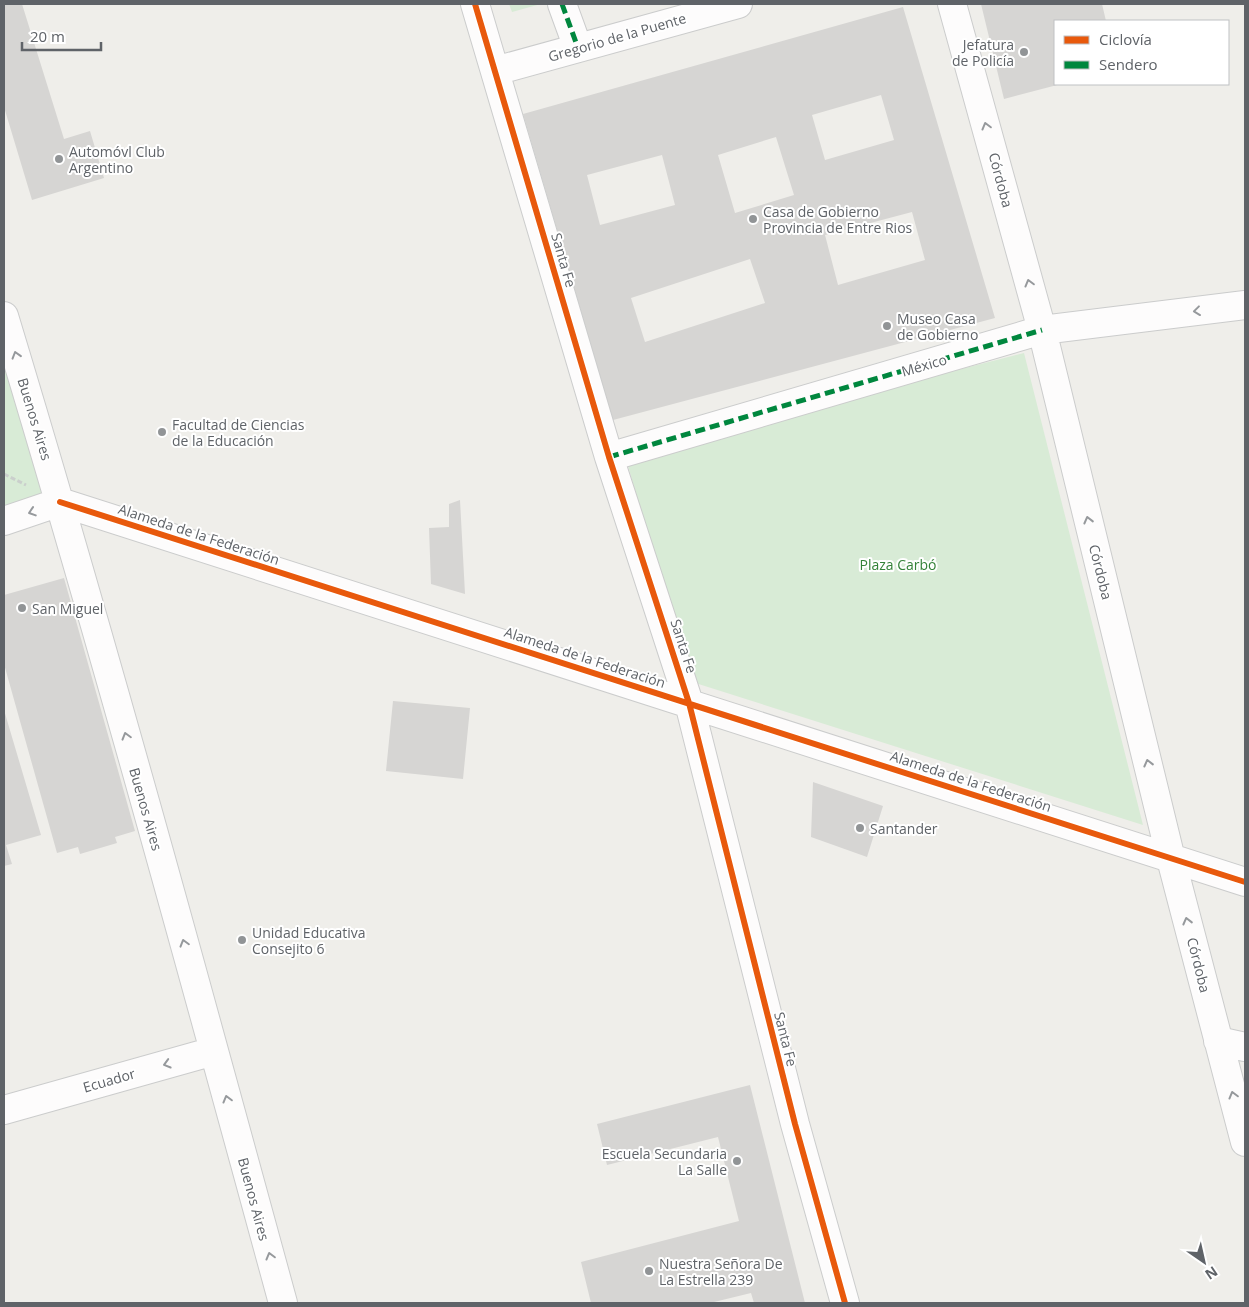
<svg xmlns="http://www.w3.org/2000/svg" width="1249" height="1307" viewBox="0 0 1249 1307" font-family="'Open Sans',sans-serif">
<style>
.green{fill:#d8ebd6}
.building{fill:#d6d5d3;fill-rule:evenodd}
.lines{fill:none;stroke-linecap:round;stroke-linejoin:round}
.minor-casing{stroke:#cbcccc;stroke-width:30}
.path{stroke:#cacfcc;stroke-width:3;stroke-dasharray:5 2.5;stroke-linecap:butt}
.minor{stroke:#fdfcfc;stroke-width:28}
.quiet{stroke:#00873e;stroke-width:5;stroke-dasharray:10 5;stroke-linecap:butt}
.cycleway-casing{stroke:#fff;stroke-width:9}
.cycleway{stroke:#e8590c;stroke-width:6}
.oneway{stroke:#96999c}
.poi-dot{fill:#919496;stroke:#fff;stroke-width:2}
.labels{text-anchor:middle;dominant-baseline:central;stroke-width:4;stroke-linejoin:round;paint-order:stroke}
.street-label{font-size:14px;fill:#5f6368;stroke:#fff}
.poi-label{font-size:14px;fill:#5f6368;stroke:#fff;text-anchor:start}
.park-label{font-size:14px;fill:#348238;stroke:#fff}
</style>
<rect width="100%" height="100%" fill="#efeeea"/>
<path class="green" d="M509 4H541L512 12Z
M4 316 60 502 4 521Z
M1024 353 1143 825 689 681 625 455Z"/>
<path class="building" d="M4 4H22L64 139 90 131 104 178 32 200 4 107Z
M981 4H1102L1106 21H1055V84H1061L1004 99Z
M903 7 995 318 613 420 523 114ZM881 95 894 140 825 160 812 115ZM776 137 794 195 735 213 718 155ZM662 155 675 205 600 225 587 175ZM912 212 925 260 838 285 825 235ZM750 259 765 303 645 342 631 298Z
M460 500 465 594 431 584 429 528 449 527V504Z
M64 578 135 831 115 837 117 843 80 854 78 847 57 853 4 664V595Z
M393 701 470 708 463 779 386 771Z
M4 710 41 835 6 845 12 864 4 866Z
M813 782 883 806 867 857 811 837Z
M750 1085 805 1303H754L751 1293 710 1303H591L581 1262 739 1221 718 1137 607 1165 597 1124Z"/>
<g class="lines">
<g class="minor-casing">
<path id="minor" d="M475 4 609 457 689 703 795 1124 845 1303
M562 4 578 48
M952 4 1042 330 1171 859 1245 1142
M495 71 738 4
M4 316C103 643 193 973 283 1303
M609 457 1042 330 1245 305
M60 502 1245 882
M4 521 60 502
M1218 1041 1245 1047
M4 1110 214 1051"/>
</g>
<path class="path" d="M4 474 26 485"/>
<use href="#minor" class="minor"/>
<path class="quiet" d="M562 4 578 48
M609 457 1042 330"/>
<g class="cycleway-casing">
<path id="cycleway" d="M475 4 609 457 689 703 795 1124 845 1303
M60 502 1245 882"/>
</g>
<use href="#cycleway" class="cycleway"/>
</g>
<defs><path id="oneway-chevron" d="M-2-3.5L2.5 0L-2 3.5" fill="none" stroke-width="1.6" stroke-linecap="round" stroke-linejoin="round" transform="scale(1.25)"/></defs>
<g class="oneway">
<use href="#oneway-chevron" transform="translate(986 126) rotate(-105)"/>
<use href="#oneway-chevron" transform="translate(1029 283) rotate(-105)"/>
<use href="#oneway-chevron" transform="translate(1197 311) rotate(173)"/>
<use href="#oneway-chevron" transform="translate(16 355) rotate(-107)"/>
<use href="#oneway-chevron" transform="translate(32 512) rotate(162)"/>
<use href="#oneway-chevron" transform="translate(1088 520) rotate(-104)"/>
<use href="#oneway-chevron" transform="translate(126 736) rotate(-106)"/>
<use href="#oneway-chevron" transform="translate(1148 763) rotate(-104)"/>
<use href="#oneway-chevron" transform="translate(1187 921) rotate(-104)"/>
<use href="#oneway-chevron" transform="translate(184 943) rotate(-106)"/>
<use href="#oneway-chevron" transform="translate(167 1064) rotate(164)"/>
<use href="#oneway-chevron" transform="translate(1233 1095) rotate(-105)"/>
<use href="#oneway-chevron" transform="translate(227 1099) rotate(-105)"/>
<use href="#oneway-chevron" transform="translate(270 1256) rotate(-105)"/>
</g>
<g class="poi-dot">
<circle cx="1024" cy="52" r="5"/>
<circle cx="59" cy="159" r="5"/>
<circle cx="753" cy="219" r="5"/>
<circle cx="887" cy="326" r="5"/>
<circle cx="162" cy="432" r="5"/>
<circle cx="22" cy="608" r="5"/>
<circle cx="860" cy="828" r="5"/>
<circle cx="242" cy="940" r="5"/>
<circle cx="737" cy="1161" r="5"/>
<circle cx="649" cy="1271" r="5"/>
</g>
<g class="labels">
<g class="street-label">
<text transform="translate(617 37) rotate(-16)">Gregorio de la Puente</text>
<text transform="translate(1001 180) rotate(75)">Córdoba</text>
<text transform="translate(564 260) rotate(74)">Santa Fe</text>
<text transform="translate(924 365) rotate(-16)">México</text>
<text transform="translate(35 419) rotate(73)">Buenos Aires</text>
<text transform="translate(199 534) rotate(18)">Alameda de la Federación</text>
<text transform="translate(1101 572) rotate(76)">Córdoba</text>
<text transform="translate(684 646) rotate(72)">Santa Fe</text>
<text transform="translate(585 657) rotate(18)">Alameda de la Federación</text>
<text transform="translate(971 781) rotate(18)">Alameda de la Federación</text>
<text transform="translate(146 809) rotate(74)">Buenos Aires</text>
<text transform="translate(1199 965) rotate(76)">Córdoba</text>
<text transform="translate(786 1039) rotate(76)">Santa Fe</text>
<text transform="translate(109 1080) rotate(-16)">Ecuador</text>
<text transform="translate(254 1199) rotate(75)">Buenos Aires</text>
</g>
<g class="poi-label">
<text x="1014" y="44" text-anchor="end">Jefatura<tspan x="1014" dy="16">de Policía</tspan></text>
<text x="69" y="151">Automóvl Club<tspan x="69" dy="16">Argentino</tspan></text>
<text x="763" y="211">Casa de Gobierno<tspan x="763" dy="16">Provincia de Entre Rios</tspan></text>
<text x="897" y="318">Museo Casa<tspan x="897" dy="16">de Gobierno</tspan></text>
<text x="172" y="424">Facultad de Ciencias<tspan x="172" dy="16">de la Educación</tspan></text>
<text x="32" y="608">San Miguel</text>
<text x="870" y="828">Santander</text>
<text x="252" y="932">Unidad Educativa<tspan x="252" dy="16">Consejito 6</tspan></text>
<text x="727" y="1153" text-anchor="end">Escuela Secundaria<tspan x="727" dy="16">La Salle</tspan></text>
<text x="659" y="1263">Nuestra Señora De<tspan x="659" dy="16">La Estrella 239</tspan></text>
</g>
<g class="park-label">
<text x="898" y="564">Plaza Carbó</text>
</g>
</g>
<rect width="1249" height="1307" fill="none" stroke="#5f6368" stroke-width="10"/>
<rect x="1054" y="20" width="175" height="65" fill="#ffffff" stroke="#bfc1c3"/>
<rect x="1064" y="36" width="25" height="8" fill="#e8590c" stroke="#bfc1c3"/>
<text x="1099" y="45" font-size="15" fill="#5f6368">Ciclovía</text>
<rect x="1064" y="61" width="25" height="8" fill="#00873e" stroke="#bfc1c3"/>
<text x="1099" y="70" font-size="15" fill="#5f6368">Sendero</text>
<g transform="translate(1204 1262) rotate(146)" stroke="#ffffff" stroke-width="4" paint-order="stroke">
<path d="M0-4L9 19L0 12L-9 19Z" fill="#5f6368"/>
<text y="-8" font-size="14" font-weight="bold" text-anchor="middle" fill="#5f6368">N</text>
</g>
<path d="M22 42v8h79v-8" fill="none" stroke="#5f6368" stroke-width="2.5"/>
<text x="30" y="42" font-size="15" fill="#5f6368" stroke="#ffffff" stroke-width="4" paint-order="stroke">20 m</text>
</svg>
